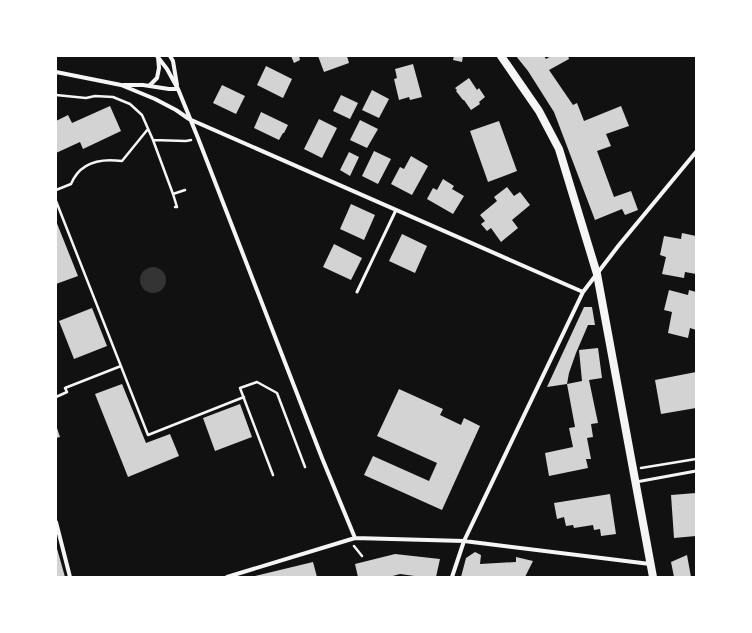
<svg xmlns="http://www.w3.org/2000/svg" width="752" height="633" viewBox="0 0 752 633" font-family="Roboto,sans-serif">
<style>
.water{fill:#333}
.building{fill:#d3d3d3}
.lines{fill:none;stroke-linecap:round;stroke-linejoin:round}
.path{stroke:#f5f5f5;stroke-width:2.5}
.service{stroke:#f5f5f5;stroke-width:3}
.minor{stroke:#f5f5f5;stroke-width:4}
.secondary{stroke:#f5f5f5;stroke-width:8}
</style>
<rect width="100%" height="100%" fill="#111"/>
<path class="water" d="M140 280a13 13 0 1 1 26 0a13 13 0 1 1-26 0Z"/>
<path class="building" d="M291 56H299L300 60 294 63Z
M318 56H347L349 63 324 72Z
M454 56H463L462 62 453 60Z
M516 56H544L546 59 551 56H568L569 59 549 70 573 105 577 103 584 121 621 106 629 126 606 134 611 146 597 151 614 197 631 191 638 210 625 215 622 209 595 220 554 112 528 71Z
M413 64 422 97 410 100 409 97 399 100 394 79 397 78 395 69Z
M266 66 292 79 283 98 257 85Z
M469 78 477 90 479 88 485 97 479 102 480 104 471 110 464 100H463L456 91 457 90 455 88Z
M222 85 245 96 236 114 213 103Z
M372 90 389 99 379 118 362 110Z
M341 95 358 103 350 119 333 111Z
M110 106 121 131 83 149 80 142 56 153V121L68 115 72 123Z
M261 112 288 125 284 133H283L279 140 254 128Z
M319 119 337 128 322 158 304 149Z
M360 120 378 129 367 148 350 140Z
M499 121 517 171 488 182 470 131Z
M374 151 391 159 378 184 362 176Z
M349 152 359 157 350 176 340 170Z
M411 156 428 166 412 195 391 184 400 167 404 169Z
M443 179 454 186 452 189 464 196 453 214 427 199 433 188 437 190Z
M507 187 514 196 520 192 530 205 512 220 518 228 501 242 491 228 487 231 481 224 485 221 480 215 497 201 494 197Z
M351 204 375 215 364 240 340 229Z
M56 221 78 276 56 284Z
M682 233 696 236V274L685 272 684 278 662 274 666 257 660 255 664 236 681 239Z
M402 234 427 246 415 273 389 261Z
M334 244 362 258 351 280 323 267Z
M669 290 688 295 689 290 696 292V330L690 328 688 338 668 333 672 312 664 310Z
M584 307H592L595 325H588L576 353 569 373 567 384 547 387Z
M92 308 107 346 74 359 59 321Z
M598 348 602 378 589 380 598 423 591 424 593 437 587 438 591 459H586L588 468 549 476 545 453 573 447 569 428 575 427 567 384 582 381 579 350Z
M696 372V408L661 414 655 380Z
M122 384 146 443 170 434 179 456 128 477 95 394Z
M399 389 443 409 440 415 461 425 464 418 480 426 442 510 364 475 373 456 429 481 437 463 377 436Z
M240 404 252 437 215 451 203 418Z
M56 425 60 437 56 438Z
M696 493V536L674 538 671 495Z
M610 494 616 534 601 536 600 529 594 530 593 525 574 528 573 525 566 526 564 517 557 519 554 503Z
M56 545 65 577H56Z
M475 552 481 555 480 564 516 562V557L533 561 525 577H461L466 558Z
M395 554 440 559 436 577H422L400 574 389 577H358L355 564Z
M687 555 691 577H674L671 562Z
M313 562 317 577H255V576Z"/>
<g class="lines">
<path class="path" d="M56 95 86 98 95 96 113 97 130 104 142 115 153 140 173 194 185 190
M153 140 186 141 191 140
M56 190 71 184C80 162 100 158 122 161L148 129
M173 194 177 207H175
M56 201 148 435 244 397
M56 397 67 392 65 388 121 366
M641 468 696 459
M273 475 240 388 257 382 277 393 305 467
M354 546 362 556"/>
<path class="service" d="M357 292 396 210
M636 482 696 471"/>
<path class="minor" d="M157 56 167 69 178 89 198 138 322 458 355 538
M170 56 173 61 177 85
M56 72 121 85 155 99 176 110 189 119 583 292
M123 85H143L169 89H178
M149 86 157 78 159 68 158 57
M56 522 70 577
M227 577 355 538 464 541 650 564
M452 577 464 541 583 292 619 245 696 152"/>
<path class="secondary" d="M501 56 539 111 559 149 597 274 653 577"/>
</g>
<rect width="752" height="633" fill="none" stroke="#ffffff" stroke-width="114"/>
</svg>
